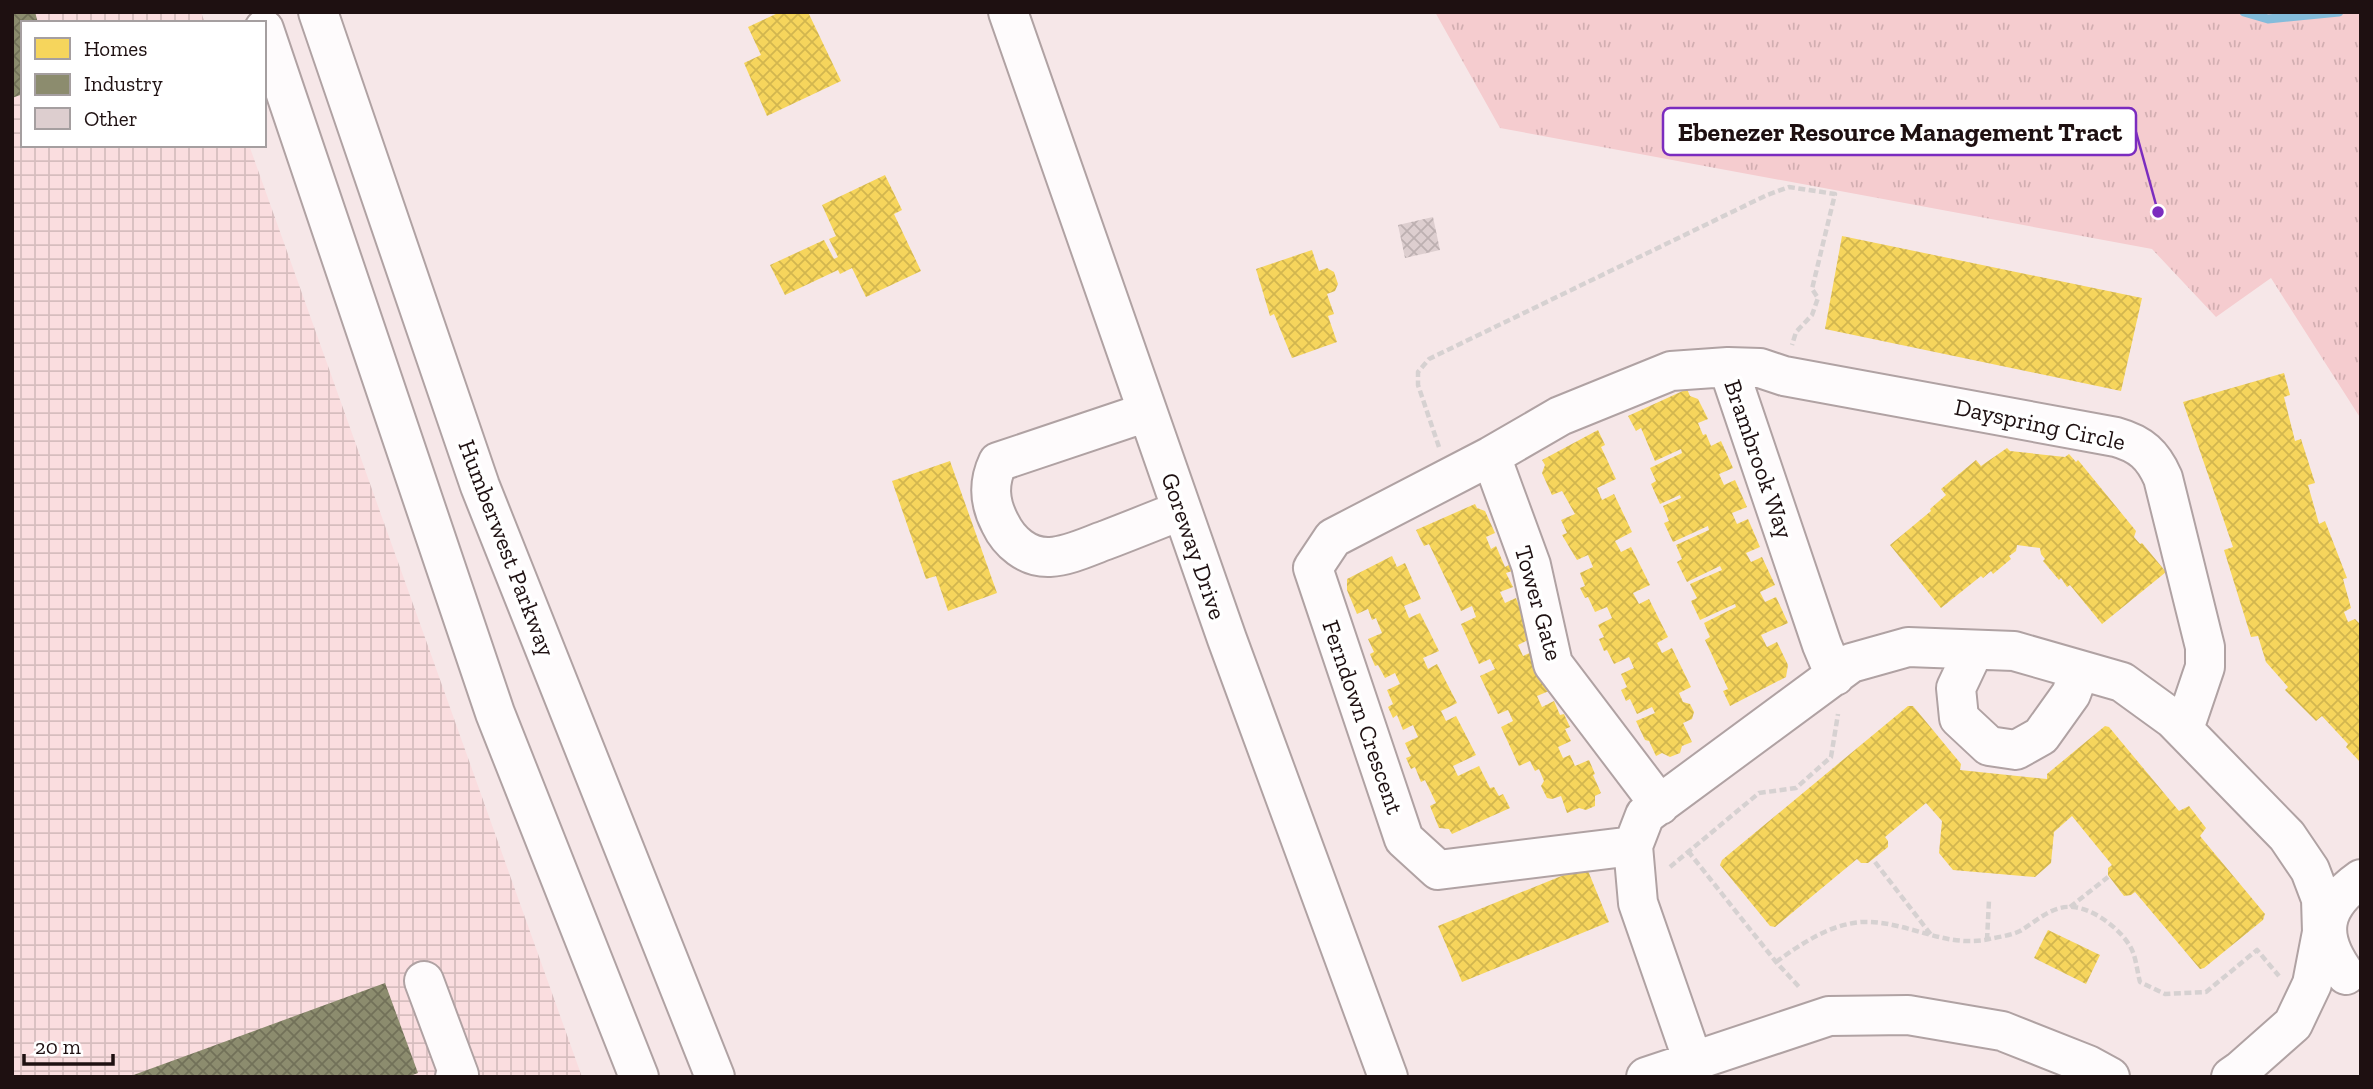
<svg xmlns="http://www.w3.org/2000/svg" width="2373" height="1089" viewBox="0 0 2373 1089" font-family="'Zilla Slab',serif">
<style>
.industrial{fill:url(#industrial-grid)}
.park{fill:url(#park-tufts)}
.homes{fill:url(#homes-cross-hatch)}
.industry{fill:url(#industry-cross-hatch)}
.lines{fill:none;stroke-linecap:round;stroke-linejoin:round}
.stream{stroke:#84bcdb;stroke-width:9}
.building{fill:url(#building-cross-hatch)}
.minor-casing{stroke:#b0a2a3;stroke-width:42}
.major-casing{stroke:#b0a2a3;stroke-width:42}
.path{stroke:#d6d1d1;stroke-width:4.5;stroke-dasharray:7 3.5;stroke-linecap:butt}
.minor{stroke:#fefbfc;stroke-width:38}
.major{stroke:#fefbfc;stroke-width:38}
.labels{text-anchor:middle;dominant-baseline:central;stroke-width:7;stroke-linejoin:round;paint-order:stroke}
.street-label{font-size:24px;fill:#1e1011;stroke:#fff}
.leader{fill:none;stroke:#7b2cbf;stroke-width:2.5}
.callout-dot{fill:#7b2cbf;stroke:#fff;stroke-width:2.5}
.callout{fill:#fff;stroke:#7b2cbf;stroke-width:2.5}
.callout-label{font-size:26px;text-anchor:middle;font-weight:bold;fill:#1e1011}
</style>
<defs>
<pattern id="industrial-grid" width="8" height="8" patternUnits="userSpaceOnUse" patternTransform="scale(1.75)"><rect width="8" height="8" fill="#fadddf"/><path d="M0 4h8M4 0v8" fill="none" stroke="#d6bdbe"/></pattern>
<pattern id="park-tufts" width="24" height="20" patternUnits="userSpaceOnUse" patternTransform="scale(1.75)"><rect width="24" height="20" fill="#f5cccf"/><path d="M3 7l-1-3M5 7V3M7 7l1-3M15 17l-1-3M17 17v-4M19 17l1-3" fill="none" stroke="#d2aeb1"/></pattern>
<pattern id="homes-cross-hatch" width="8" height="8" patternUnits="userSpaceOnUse" patternTransform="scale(1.75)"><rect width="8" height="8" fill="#f6d55c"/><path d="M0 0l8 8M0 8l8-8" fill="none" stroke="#d2b64f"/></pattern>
<pattern id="industry-cross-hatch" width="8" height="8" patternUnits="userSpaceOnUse" patternTransform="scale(1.75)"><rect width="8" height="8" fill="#8c8c6e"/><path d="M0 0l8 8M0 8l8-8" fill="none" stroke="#727159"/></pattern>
<pattern id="building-cross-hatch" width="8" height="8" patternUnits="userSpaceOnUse" patternTransform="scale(1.75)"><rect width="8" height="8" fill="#ddcecf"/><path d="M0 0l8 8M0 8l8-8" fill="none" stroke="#bdb0b1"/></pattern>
</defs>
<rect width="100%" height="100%" fill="#f6e7e8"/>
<path class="industrial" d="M12 12H201L205 23H23V145H249L582 1077H12Z"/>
<path class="park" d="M1435 12H2361V419L2271 278 2216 317 2152 249 1500 128Z"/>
<path class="homes" d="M780 12H808L841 81 767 116 744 63 761 55 748 27Z
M885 175 902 210 894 214 921 271 866 297 852 268 840 274 838 270 785 295 770 265 824 240 834 259 838 257 829 239 836 236 822 205Z
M1842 236 2142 298 2121 391 1825 329Z
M1312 250 1319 271 1327 268 1334 272 1338 284 1335 291 1327 294 1334 314 1328 316 1337 342 1292 358 1274 314 1270 316 1256 269Z
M2284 373 2290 395 2284 397 2295 441 2301 439 2315 483 2308 485 2319 524 2325 521 2347 578 2343 579 2351 608 2344 612 2348 622 2355 619 2361 625V763L2346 747 2348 744 2322 716 2316 721 2285 690 2288 687 2266 662 2258 636 2251 637 2224 550 2233 547 2183 402Z
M1687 389 1690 396 1698 399 1708 419 1698 423 1703 435 1706 434 1711 446 1721 441 1733 468 1719 474 1724 485 1735 480 1747 507 1732 513 1737 524 1748 519 1760 547 1746 553 1751 562 1762 557 1775 585 1760 592 1765 602 1776 597 1788 623 1761 635 1767 647 1777 642 1788 665 1786 677 1730 706 1723 691 1728 689 1705 640 1710 637 1704 623 1736 607 1735 604 1700 620 1691 601 1697 598 1690 584 1722 570 1720 566 1687 582 1677 562 1682 559 1676 545 1709 530 1708 526 1673 542 1664 523 1669 521 1663 506 1681 498 1680 495 1660 504 1651 484 1656 481 1650 468 1682 453 1681 449 1655 461 1641 428 1636 431 1628 416Z
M1598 430 1605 445 1601 447 1616 479 1597 488 1602 500 1614 494 1632 532 1615 541 1621 552 1631 547 1650 585 1633 593 1639 604 1649 599 1668 637 1657 643 1662 653 1672 648 1691 687 1679 693 1683 702 1690 704 1694 712 1692 719 1683 723 1692 742 1682 746 1680 753 1670 757 1662 753 1656 756 1649 741 1645 740 1636 721 1655 713 1652 707 1637 714 1630 699 1626 701 1621 690 1627 687 1621 674 1634 668 1629 657 1614 664 1607 650 1604 651 1599 639 1604 637 1598 625 1612 618 1607 607 1595 612 1588 597 1585 598 1580 588 1585 586 1580 573 1593 567 1588 555 1577 560 1562 535 1567 533 1561 520 1575 514 1562 491 1552 495 1542 473 1545 465 1542 460Z
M2007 448 2010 451 2065 457 2069 454 2076 462 2078 460 2136 531 2134 537 2140 544 2142 543 2166 572 2102 624 2070 585 2067 587 2061 578 2059 580 2043 561 2045 559 2041 554 2040 548 2017 545 2016 551 2009 556 2011 559 1993 574 1991 571 1983 578 1981 576 1941 608 1890 545 1931 511 1930 509 1946 495 1941 489 1976 460 1981 466Z
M950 461 997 593 948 611 936 576 926 579 892 481Z
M1475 504 1477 508 1485 511 1495 533 1486 537 1491 549 1496 546 1505 567 1509 565 1512 571 1506 573 1513 587 1500 592 1505 603 1516 598 1532 638 1518 645 1523 656 1534 651 1549 691 1537 696 1542 707 1554 701 1560 715 1564 714 1570 727 1565 729 1571 741 1558 747 1563 758 1570 755 1575 766 1589 760 1595 774 1593 775 1601 793 1595 796V806L1586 810 1579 808 1567 813 1561 796 1552 799 1547 798 1541 786 1544 781 1539 769 1535 771 1530 761 1519 766 1501 727 1513 721 1508 710 1498 714 1480 676 1495 669 1490 659 1479 664 1461 624 1476 617 1472 606 1461 611 1429 544 1424 546 1416 530Z
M1392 556 1397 567 1405 563 1421 599 1404 606 1409 618 1420 613 1439 651 1423 658 1428 669 1437 664 1457 703 1441 711 1446 721 1456 716 1476 755 1453 766 1458 776 1479 766 1490 788 1494 787 1499 796 1503 794 1510 808 1452 834 1449 829 1439 828 1430 806 1436 803 1425 780 1421 782 1415 767 1411 769 1406 758 1411 756 1405 743 1418 737 1413 725 1403 730 1397 715 1393 718 1388 707 1393 704 1387 690 1400 684 1395 673 1385 678 1378 665 1375 666 1370 654 1374 652 1368 639 1382 633 1376 618 1372 620 1368 609 1357 614 1347 590V579Z
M1908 706H1913L1961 764 1960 770 2047 779V774L2105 726 2109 727 2179 811 2189 806 2206 828 2200 836 2265 914 2263 920 2204 968 2200 969 2135 892 2131 895 2124 896 2108 875V868L2112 865 2072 816 2054 832 2051 863 2035 877 1953 870 1939 853 1942 821 1926 803 1885 837 1888 841V847L1868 863H1861L1857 859 1775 927 1770 926 1720 865 1722 860Z
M1586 866 1609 922 1462 982 1438 926Z
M2048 930 2100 955 2086 984 2034 958Z"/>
<path class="industry" d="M12 12H35L38 23H23V94L12 98Z
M385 983 418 1073 407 1077H128Z"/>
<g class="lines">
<path class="stream" d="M2244 12 2268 19 2339 12"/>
</g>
<path class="building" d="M1433 217 1440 250 1405 258 1398 225Z"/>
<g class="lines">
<g class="minor-casing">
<path id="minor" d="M1008 12 1227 639 1388 1077
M1728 367 1760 368 1784 376 2116 437C2141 444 2153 455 2163 478L2205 647V667L2184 729
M1147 412 998 462C988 483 989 502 1000 523 1009 542 1027 558 1050 557 1069 556 1089 546 1106 540 1132 530 1157 520 1182 510
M1491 456 1531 565 1553 664 1660 805
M1974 650 1956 688 1959 718 1989 746 2016 750 2041 736 2071 694 2080 670
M1633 846 1438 870 1404 839 1313 568 1333 538 1491 456 1560 416 1671 371 1728 367 1822 645 1835 676
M2346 975C2317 936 2321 907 2361 879
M424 981 459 1075 455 1077
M1693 1061 1638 903 1633 846 1645 815 1851 663 1908 647 2014 651 2122 682 2173 719 2287 836 2310 870 2321 899 2322 932 2312 984 2293 1024 2241 1070 2231 1077
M1646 1077 1829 1016 1908 1015 2002 1031 2088 1065 2110 1077"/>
</g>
<g class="major-casing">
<path id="major" d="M318 12 480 486 715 1077
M264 29 495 713 639 1077"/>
</g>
<path class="path" d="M1439 447 1418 385V372L1429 359 1767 195 1789 187 1835 194 1812 289 1818 298 1812 315 1796 332 1792 345
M1688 851 1776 962 1801 989
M1875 862 1932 936
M1670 867 1759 793 1796 788 1831 757 1838 714
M2070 907 2108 877
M1987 940 1989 900
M1776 962C1801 944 1830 924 1862 922 1906 920 1945 949 1989 939 1999 937 2012 935 2020 931 2037 921 2052 905 2073 907 2094 909 2119 928 2130 946 2136 956 2137 971 2140 982L2165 994 2206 992 2257 950 2279 976"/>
<use href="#minor" class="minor"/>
<use href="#major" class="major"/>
</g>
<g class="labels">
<g class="street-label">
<text transform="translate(2040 424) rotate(12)">Dayspring Circle</text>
<text transform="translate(1759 459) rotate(71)">Brambrook Way</text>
<text transform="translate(1194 546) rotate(71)">Goreway Drive</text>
<text transform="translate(507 548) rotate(69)">Humberwest Parkway</text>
<text transform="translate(1539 603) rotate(74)">Tower Gate</text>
<text transform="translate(1363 717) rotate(71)">Ferndown Crescent</text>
</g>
</g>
<path class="leader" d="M2158 212L2136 132"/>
<circle class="callout-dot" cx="2158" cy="212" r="7"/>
<rect class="callout" x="1663" y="108" width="473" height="47" rx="7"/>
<g class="callout-label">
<text x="1900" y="141">Ebenezer Resource Management Tract</text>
</g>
<rect width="2373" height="1089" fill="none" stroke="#1e1011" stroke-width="28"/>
<rect x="21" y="21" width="245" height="126" fill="#ffffff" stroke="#a59fa0" stroke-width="2"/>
<rect x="35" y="38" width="35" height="21" fill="#f6d55c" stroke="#a59fa0" stroke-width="2"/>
<text x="84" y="56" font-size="21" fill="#1e1011">Homes</text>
<rect x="35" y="74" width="35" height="21" fill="#8c8c6e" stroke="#a59fa0" stroke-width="2"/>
<text x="84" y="91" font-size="21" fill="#1e1011">Industry</text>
<rect x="35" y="108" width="35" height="21" fill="#ddcecf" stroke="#a59fa0" stroke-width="2"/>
<text x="84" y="126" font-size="21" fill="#1e1011">Other</text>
<path d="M24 1054v10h89v-10" fill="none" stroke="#1e1011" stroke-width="3.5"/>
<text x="35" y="1054" font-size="21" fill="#1e1011" stroke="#ffffff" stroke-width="5" paint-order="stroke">20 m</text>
</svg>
